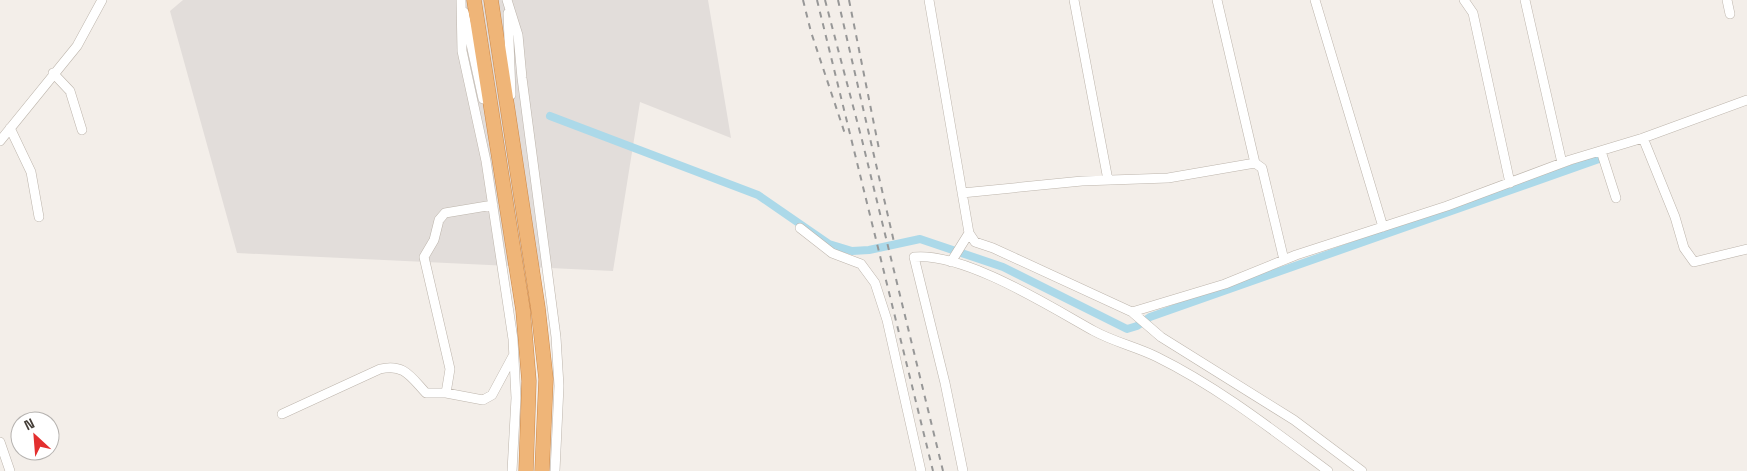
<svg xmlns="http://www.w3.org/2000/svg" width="1747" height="471" viewBox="0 0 1747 471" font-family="'Space Grotesk',sans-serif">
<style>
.industrial{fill:#e2ddda}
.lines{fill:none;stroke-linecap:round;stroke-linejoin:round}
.canal{stroke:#acd9e9;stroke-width:8}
.minor-casing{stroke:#bdb5ac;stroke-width:10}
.highway-casing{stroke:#cd8848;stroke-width:15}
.minor{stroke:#fff;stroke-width:9}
.highway{stroke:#efb578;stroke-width:14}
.rail{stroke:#979797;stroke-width:2;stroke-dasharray:6 6;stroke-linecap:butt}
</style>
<rect width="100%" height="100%" fill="#f3eee9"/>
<path class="industrial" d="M183 0H708L731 138 640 102 613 271 237 253 170 11Z"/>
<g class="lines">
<path class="canal" d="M550 116 758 195 829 244 852 251 869 250 920 239 1003 267 1127 329 1137 326 1150 317 1599 159"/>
<g class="minor-casing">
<path id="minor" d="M461 0 462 51 486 161 513 339 516 398 512 471
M507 0 518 35 522 78 556 337 559 386 555 471
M929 0 969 233 975 242 993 248 1132 312 1161 337 1294 420 1362 471
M1074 0 1108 180
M1217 0 1255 163 1262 168 1284 260
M1315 0 1383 227
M1464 0 1473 13 1510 183
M1525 0 1562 163
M1727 0 1730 14
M464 12 483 99
M508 13 511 95
M53 73 70 91 82 130
M10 128 31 172 39 217
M1643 138 1675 217 1684 248 1694 262 1747 249
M0 141 77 46 102 0
M1601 151 1616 198
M962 193 1082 181 1168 178 1255 163
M800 228 832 253 861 264 875 283 887 320 921 471
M951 262 969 233
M1132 312 1225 284 1296 255 1447 206 1570 160 1643 138 1747 100
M446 393 450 369 424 257 434 240 439 220 445 213 493 205
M282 414 380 369C404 363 411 377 426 393H446L483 400 492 395 513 356
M0 442 10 471
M963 471 945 383 914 257C964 252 1049 306 1094 331 1114 342 1137 347 1157 357 1218 387 1274 431 1328 471"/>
</g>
<g class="highway-casing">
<path id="highway" d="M474 0 523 310 529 381 526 471
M491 0 538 308 546 379 542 471"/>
</g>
<use href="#minor" class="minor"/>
<use href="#highway" class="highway"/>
<path class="rail" d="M803 0 811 32 845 134
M817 0 933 471
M825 0 862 140 943 471
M838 0 894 242
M849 0 879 149"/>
</g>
<g transform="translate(35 436) rotate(334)"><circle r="24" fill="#ffffff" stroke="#b5b2af"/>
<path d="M0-4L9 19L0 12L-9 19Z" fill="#e32f2f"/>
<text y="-8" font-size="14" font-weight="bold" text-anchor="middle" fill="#453e38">N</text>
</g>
</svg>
